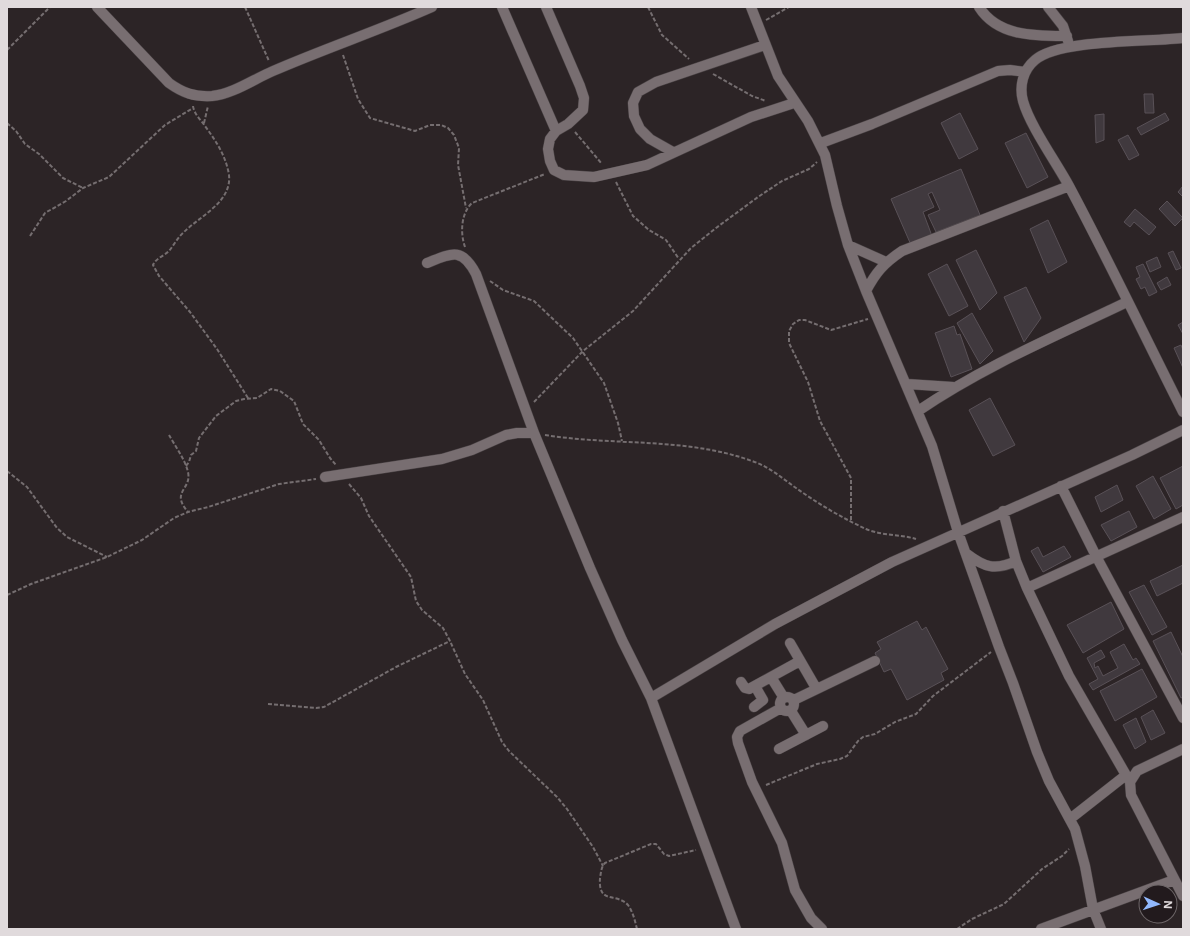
<svg xmlns="http://www.w3.org/2000/svg" width="1190" height="936" viewBox="0 0 1190 936" font-family="Inter,sans-serif">
<style>
.building{fill:#40393e;stroke:#595157}
.lines{fill:none;stroke-linecap:round;stroke-linejoin:round}
.minor-casing{stroke:#494244;stroke-width:11}
.path{stroke:#756e70;stroke-width:2;stroke-dasharray:4 2;stroke-linecap:butt}
.minor{stroke:#786e71;stroke-width:10}
</style>
<rect width="100%" height="100%" fill="#2c2426"/>
<path class="building" d="M1144 94H1153L1154 113H1145Z
M960 113 978 149 959 159 941 123Z
M1165 113 1169 120 1141 135 1137 128Z
M1104 114V140L1096 143 1095 115Z
M1026 133 1048 177 1027 188 1005 143Z
M1128 135 1139 155 1129 160 1118 140Z
M961 169 980 215 936 232 928 215 940 210 932 192 928 194 934 207 923 212 932 236 911 245 891 199Z
M1183 186V197L1178 192Z
M1167 201 1183 218 1175 226 1159 209Z
M1135 209 1156 227 1149 235 1134 222 1130 227 1124 222Z
M1048 220 1067 262 1048 273 1030 229Z
M976 250 997 293 980 310 956 260Z
M1173 251 1181 268 1176 270 1168 253Z
M1157 257 1161 267 1150 272 1146 262Z
M947 264 968 306 949 316 928 274Z
M1143 264 1157 292 1149 296 1145 287 1141 289 1136 279 1140 277 1136 267Z
M1167 277 1171 285 1161 290 1157 283Z
M1026 287 1041 318 1024 342 1004 297Z
M972 313 993 351 980 364 957 323Z
M1183 322V334L1178 325Z
M954 326 957 335 960 334 972 369 951 377 935 333Z
M1181 345 1183 350V368L1174 348Z
M990 398 1015 445 993 456 969 410Z
M1183 466V505L1176 509 1160 478Z
M1153 476 1171 509 1154 519 1136 486Z
M1117 485 1123 500 1101 512 1095 497Z
M1129 511 1137 527 1111 541 1101 525Z
M1064 546 1071 557 1043 572 1031 551 1038 547 1043 557Z
M1183 565V583L1157 596 1150 581Z
M1144 585 1167 627 1152 635 1129 592Z
M1111 602 1124 629 1083 653 1067 625Z
M917 621 922 630 926 627 948 669 941 673 944 680 907 700 891 669 884 672 875 653 881 649 877 642Z
M1171 632 1183 657V697L1181 698 1153 641Z
M1124 644 1133 660 1136 658 1140 664 1093 690 1089 684 1098 679 1087 658 1101 650 1105 657 1094 663 1095 668 1098 666 1103 676 1118 668 1110 652Z
M1142 669 1157 697 1115 721 1100 691Z
M1153 710 1165 733 1151 740 1141 717Z
M1136 718 1146 742 1135 749 1123 725Z"/>
<g class="lines">
<g class="minor-casing">
<path id="minor" d="M97 7 169 83C183 93 194 97 212 96 233 94 254 79 273 71 326 48 380 30 432 7
M502 7 556 131
M546 7 580 86 584 98 583 110 568 124 556 131 550 139 548 149 550 161 554 170 564 175 594 177 647 165 751 117 794 103
M751 7 778 76 808 121 825 155 837 206 848 245 866 291 932 446 958 532 999 647 1013 683 1037 752 1049 781 1075 829 1085 866 1093 909 1101 929
M979 7C998 37 1036 36 1067 36
M1048 7 1063 26 1068 41
M1183 38C1149 42 1059 39 1035 60 1023 70 1019 86 1023 101 1030 126 1056 162 1069 186 1109 261 1145 337 1183 412
M821 143 872 124 998 71 1010 70 1025 72
M673 152 650 139 640 129 634 116 633 103 638 92 656 82 765 45
M848 245 886 262
M427 263C452 253 462 247 476 274L534 433 590 568 622 640 651 698 736 929
M866 291C876 272 884 263 902 251L1069 186
M907 384 953 387
M918 411C984 366 1056 336 1127 302
M325 477 442 459 472 450 506 435 517 433H534
M1061 486 1096 556 1183 718
M1003 511 1016 561 1027 588 1069 676 1130 782
M967 554C984 567 995 571 1016 561
M1027 588 1183 517
M790 643 816 688
M771 677 784 698
M741 682 745 688 749 689 800 661
M780 704a7 7 0 1 1 14 0a7 7 0 1 1-14 0Z
M651 698 775 624 892 562 1132 455 1183 430
M794 700 875 661
M754 707 763 700 755 686
M781 708 740 731 737 737 738 743 752 782 782 843 795 890 811 918 822 929
M791 711 806 735
M779 749 823 726
M1183 749 1137 771 1130 782 1131 795 1183 896
M1070 819 1126 775
M1041 929 1174 880"/>
</g>
<path class="path" d="M245 7 269 61
M648 7 662 35 689 59
M766 20 789 7
M7 50 50 7
M343 55 358 99 370 118 415 131 430 125H441L448 128 454 135 459 148 458 165 466 208
M713 74 752 96 766 101
M193 106C194 114 201 120 205 126 216 141 226 156 229 175 232 202 200 216 184 232 178 237 174 245 169 251 164 256 156 258 153 265L159 276 190 312 217 349 248 398
M7 123 16 131 25 144 39 154 63 178 83 188
M204 123 208 106
M575 132 602 164
M616 182 633 216 649 230 666 240 679 259
M30 236 45 213 66 201 83 188 109 177 165 125 193 108
M465 247C460 233 461 213 472 203L545 174
M490 281 503 290 534 301 573 338 604 383 618 423 622 441
M534 402 583 351 633 311 691 248 716 228 758 197 782 181 809 169 817 162
M169 435C175 446 185 459 188 472 192 490 170 491 188 512
M545 435C614 446 686 437 752 461 768 466 782 478 796 488 817 503 842 518 866 529 882 536 900 534 916 539
M186 466 189 462 191 455 196 451 199 438 216 416 236 401 244 399 257 398 271 389 280 391 294 401 303 424 319 440 330 458 336 465
M7 471 27 487 57 528 67 537 107 557
M349 484 361 498 369 516 411 577 416 601 422 610 443 628 450 641 465 674 483 700 502 742 509 751 557 797 567 809 593 847 603 866
M851 520V478L820 421 808 382 789 343V331L793 324 799 320H805L831 330 868 319
M7 595 31 584 107 557 142 540 174 518 188 512 208 507 279 484 316 479
M268 704 316 708 324 707 396 667 450 641
M766 785 817 764 840 759 847 756 858 741 863 737 875 734 895 722 916 714 933 696 991 652
M637 929C635 921 633 912 628 905 616 892 598 905 600 878 601 873 601 867 605 863L651 844H656L664 854 669 856 696 850
M957 929 972 919 1004 904 1042 869 1062 856 1069 849"/>
<use href="#minor" class="minor"/>
</g>
<rect width="1190" height="936" fill="none" stroke="#e0dadc" stroke-width="16"/>
<g transform="translate(1158 904) rotate(93)"><circle r="19" fill="#221a1d" stroke="#6e6769"/>
<path d="M0-3L7 15L0 10L-7 15Z" fill="#91b8fd"/>
<text y="-6" font-size="11" font-weight="bold" text-anchor="middle" fill="#e0dadc">N</text>
</g>
</svg>
